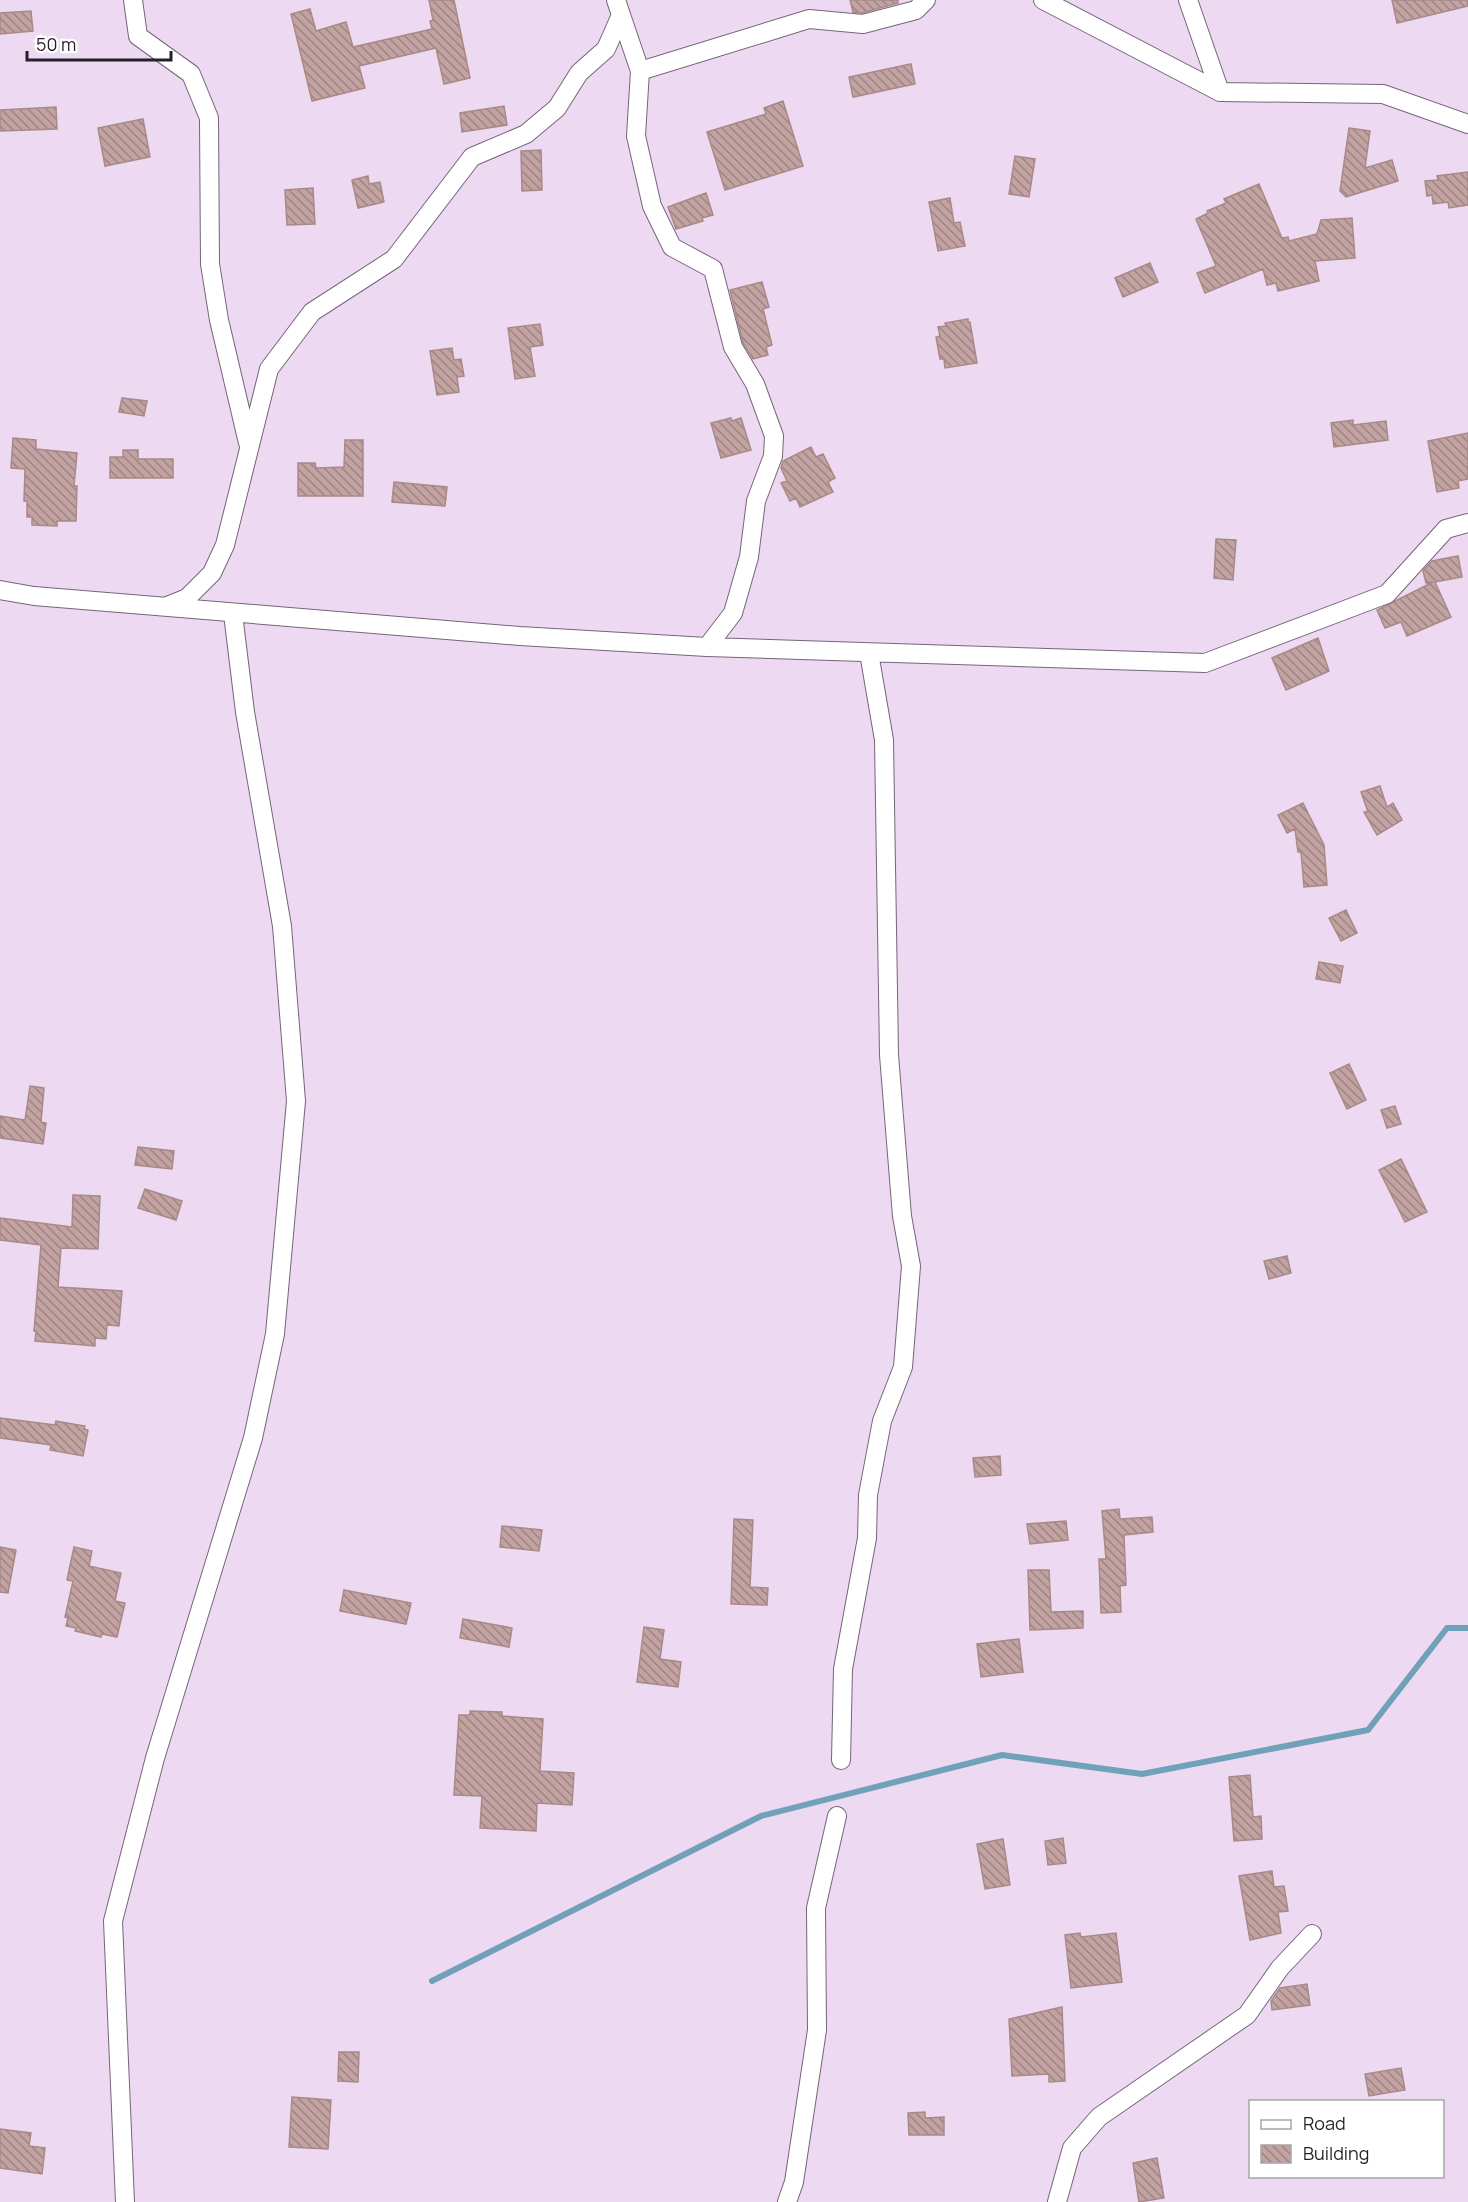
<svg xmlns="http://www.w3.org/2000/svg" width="1468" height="2202" viewBox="0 0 1468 2202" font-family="Manrope,sans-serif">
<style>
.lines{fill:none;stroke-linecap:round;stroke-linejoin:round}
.stream{stroke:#71a1b9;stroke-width:6}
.building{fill:url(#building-back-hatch);stroke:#a98988;stroke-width:1.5}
.minor-casing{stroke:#75657a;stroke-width:20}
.minor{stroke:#fff;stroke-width:18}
</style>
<defs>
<pattern id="building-back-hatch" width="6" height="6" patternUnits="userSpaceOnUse" patternTransform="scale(1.5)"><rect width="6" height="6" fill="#c3a3a2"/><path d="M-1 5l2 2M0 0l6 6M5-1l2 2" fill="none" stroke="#9e8484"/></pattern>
</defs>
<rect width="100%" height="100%" fill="#eddaf2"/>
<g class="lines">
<path class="stream" d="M432 1981 761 1816 1002 1755 1142 1774 1368 1730 1447 1628H1468"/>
</g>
<path class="building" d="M429 0H454L470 78 444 84 436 48 359 66 365 88 312 101 291 14 310 9 316 31 346 22 353 47 432 29 430 21 433 20Z
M850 0H898V3L862 13 853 12Z
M1392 0H1467L1468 6 1397 23Z
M31 11 33 31 0 34V13Z
M911 64 915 84 853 97 849 77Z
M783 101 803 166 725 190 707 132 766 114 764 108Z
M504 106 507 125 462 132 460 113Z
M56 107 57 129 0 131V110Z
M143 119 150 157 105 166 98 128Z
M1349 128 1370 131 1365 168 1392 160 1398 181 1346 197 1340 191Z
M541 150 542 190 522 191 521 151Z
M1015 156 1035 159 1029 197 1009 194Z
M1468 172V205L1449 208 1448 202 1433 204 1432 195 1427 196 1425 181 1438 180 1437 176Z
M368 176 369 184 380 182 384 202 358 208 352 180Z
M1259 184 1282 238 1288 237 1289 241 1317 234 1321 220 1352 218 1355 258 1315 261 1319 281 1278 291 1276 283 1267 285 1263 269 1205 293 1197 273 1216 266 1196 219 1208 213 1207 211 1226 203 1224 199Z
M313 188 315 224 287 225 285 190Z
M706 193 713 215 702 218 703 221 676 229 668 207Z
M950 198 954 223 960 222 965 246 938 251 929 202Z
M1150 263 1158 282 1123 297 1115 278Z
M762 282 769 307 763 309 772 345 766 347 768 355 753 359 743 343 730 290Z
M968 319V322H970L977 363 945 368 944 359H940L936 337 940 336 938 327 946 326 945 323Z
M540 324 543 345 530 347 535 376 515 379 508 328Z
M452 348 454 360 461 359 464 376 457 377 459 392 437 395 430 351Z
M122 398 147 401 144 416 119 412Z
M731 418 732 421 741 418 751 450 721 458 711 423Z
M1353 420V425L1386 421 1388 440 1334 447 1331 423Z
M1468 433V479L1458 481 1459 488 1437 492 1428 441Z
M13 438 36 440V449L77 453 74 486H77L76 521H57V526L32 525V517H27V501H24L25 469 11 468Z
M345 440H363V496H298V463H315L316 468 344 467Z
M811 447 816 457 823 454 835 478 828 482 833 492 800 507 796 498 790 501 781 483 787 481 781 468 783 461Z
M123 450H138V459H173V478H110V457H123Z
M394 482 447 487 445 506 392 502Z
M1216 539 1236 540 1233 580 1214 578Z
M1458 556 1462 577 1435 582 1451 617 1407 636 1401 622 1385 628 1377 610 1433 582 1426 583 1423 571 1432 561Z
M1318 638 1329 671 1286 690 1272 658Z
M1380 786 1387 807 1393 803 1402 820 1377 835 1364 812H1368L1361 792Z
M1303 803 1324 845 1327 885 1304 887 1301 852H1298L1295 829 1287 833 1278 815Z
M1346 910 1357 933 1341 941 1329 918Z
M1319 962 1343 966 1340 983 1316 979Z
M1349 1064 1366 1100 1347 1109 1330 1073Z
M30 1086 44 1088 41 1122 46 1123 43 1144 0 1138V1116L25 1120Z
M1395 1106 1401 1124 1387 1128 1381 1110Z
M138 1147 174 1151 172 1169 135 1165Z
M1401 1159 1427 1212 1405 1222 1379 1170Z
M145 1189 182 1201 176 1220 138 1208Z
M73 1195 100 1196 98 1249 61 1248 58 1287 122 1291 119 1326 107 1325 106 1339 95 1338V1346L35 1341 36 1331H34L41 1245 0 1240V1218L72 1227Z
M1287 1256 1291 1273 1269 1279 1264 1261Z
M0 1418 55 1425 56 1421 85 1426 84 1429 88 1430 83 1456 50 1450 51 1445 0 1438Z
M1000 1456 1001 1475 975 1477 973 1458Z
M1119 1509 1120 1519 1152 1517 1153 1532 1124 1535 1126 1585 1120 1586 1121 1612 1101 1613 1099 1559H1106L1102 1511Z
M734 1519 753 1520 750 1587 768 1588 767 1605 731 1604Z
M1066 1521 1068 1540 1030 1544 1027 1524Z
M502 1526 542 1530 539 1551 500 1547Z
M0 1547 16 1550 8 1593 0 1592Z
M74 1547 92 1551 89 1566 121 1573 115 1601 125 1603 117 1637 102 1634 101 1637 75 1631 76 1628 66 1626 68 1618 65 1617 73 1581 67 1580Z
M1028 1570H1049L1051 1612 1083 1611V1628L1030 1630Z
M344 1590 411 1603 406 1624 340 1611Z
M463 1619 512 1628 509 1647 460 1638Z
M644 1627 664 1630 660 1659 681 1662 678 1687 637 1682Z
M1019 1639 1023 1672 981 1677 977 1644Z
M470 1711 502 1712V1716L543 1719 540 1771 574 1773 572 1805 537 1803 536 1831 480 1828 482 1796 454 1795 459 1715H470Z
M1250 1775 1253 1817 1261 1816 1262 1839 1234 1841 1229 1777Z
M1063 1838 1066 1863 1048 1865 1045 1841Z
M1003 1839 1010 1885 985 1889 977 1844Z
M1272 1871 1274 1887 1284 1886 1288 1911 1278 1912 1281 1933 1250 1940 1239 1876Z
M1080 1933 1081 1937 1116 1933 1122 1982 1071 1988 1065 1935Z
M1307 1984 1310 2005 1272 2010 1271 2001 1280 1988Z
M1062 2007 1065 2081 1049 2082V2074L1012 2076 1009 2019Z
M339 2052H359L358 2082 338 2081Z
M1401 2068 1405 2090 1369 2096 1365 2074Z
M292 2097 331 2100 328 2149 289 2147Z
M925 2112V2118L944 2117V2135H909L908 2113Z
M0 2129 31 2133 29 2146 45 2148 42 2174 0 2168Z
M1157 2158 1164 2198 1139 2202 1133 2163Z"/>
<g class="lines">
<g class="minor-casing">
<path id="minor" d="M133 0 138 36 191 74 209 118 210 264 219 320 248 443
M1043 0 1220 92
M1188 0 1220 92 1383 94 1468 124
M621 15 640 71 636 136 652 206 672 247 713 269 733 347 755 384 774 436 773 456 756 501 749 557 733 613 707 647
M640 71 809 19 863 24 916 10 926 0
M0 590 34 596 520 636 707 647 1205 663 1387 594 1446 529 1468 523
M167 606 187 598 212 573 225 545 269 369 312 312 394 259 472 157 526 134 557 108 579 73 606 49 621 15 616 0
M841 1760 843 1669 867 1538 868 1495 882 1421 903 1367 911 1266 902 1216 889 1055 884 740 869 653
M125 2202 113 1921 155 1758 253 1438 275 1334 296 1101 282 926 245 712 233 614
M787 2202 794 2182 817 2030 816 1908 837 1816
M1057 2202 1072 2148 1099 2117 1247 2015 1280 1968 1312 1934"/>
</g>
<use href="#minor" class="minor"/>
</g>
<rect x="1249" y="2100" width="195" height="78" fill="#ffffff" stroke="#a8a5a9" stroke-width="1.5"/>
<rect x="1261" y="2120" width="30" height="9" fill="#ffffff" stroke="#a8a5a9" stroke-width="1.5"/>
<text x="1303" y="2130" font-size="18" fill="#251f28">Road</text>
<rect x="1261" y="2145" width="30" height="18" fill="url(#building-back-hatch)" stroke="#a8a5a9" stroke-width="1.5"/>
<text x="1303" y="2160" font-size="18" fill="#251f28">Building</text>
<path d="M27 51v9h144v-9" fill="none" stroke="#251f28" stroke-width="3"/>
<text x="36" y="51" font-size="18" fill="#251f28" stroke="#ffffff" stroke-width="4.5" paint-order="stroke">50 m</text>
</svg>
